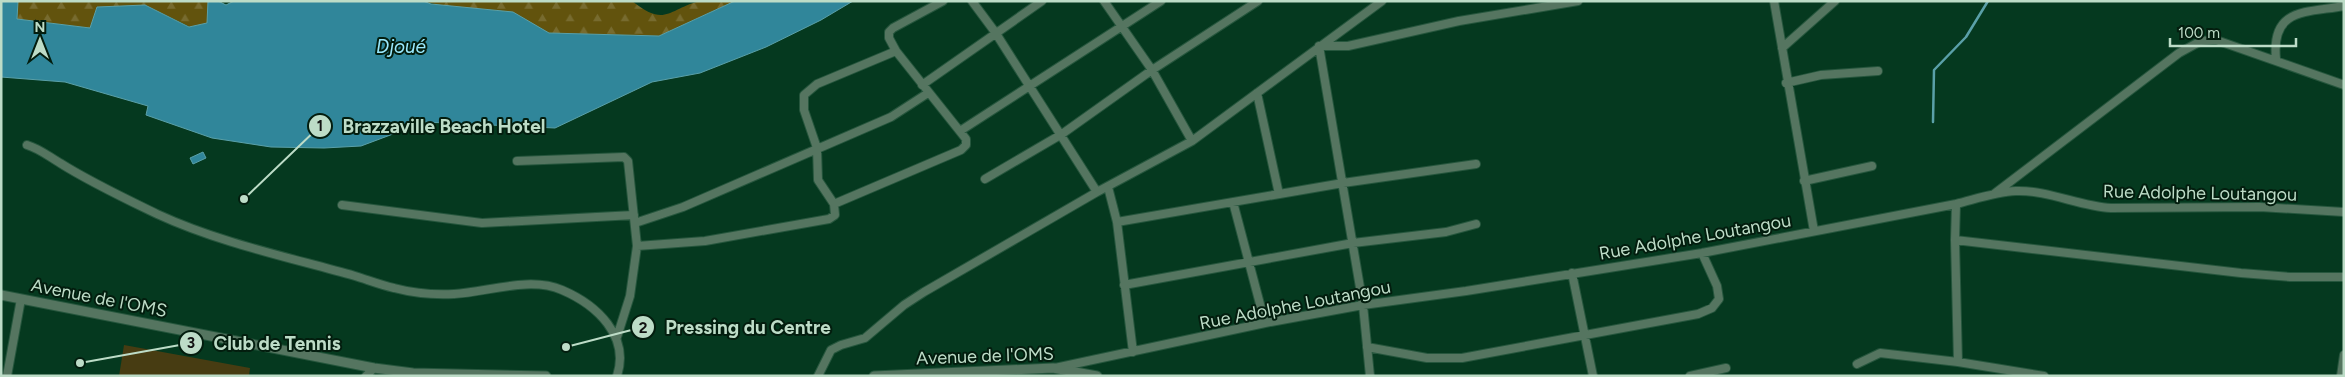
<svg xmlns="http://www.w3.org/2000/svg" width="2345" height="377" viewBox="0 0 2345 377" font-family="Figtree,sans-serif">
<style>
.forest{fill:url(#forest-firs)}
.garden{fill:#473c12}
.water{fill:#30869a;stroke:#5aa0a8}
.lines{fill:none;stroke-linecap:round;stroke-linejoin:round}
.stream{stroke:#5aa0a8;stroke-width:2.5}
.minor-casing{stroke:#26563d;stroke-width:10}
.tertiary-casing{stroke:#26563d;stroke-width:11}
.minor{stroke:#557560;stroke-width:8}
.tertiary{stroke:#557560;stroke-width:9}
.labels{text-anchor:middle;dominant-baseline:central;stroke-width:4;stroke-linejoin:round;paint-order:stroke}
.street-label{font-size:18px;fill:#bddcc7;stroke:#031d0e}
.water-label{font-size:19px;font-style:italic;fill:#9ae9fe;stroke:#031d0e}
.leader{fill:none;stroke:#bddcc7;stroke-width:2}
.callout-dot{fill:#bddcc7;stroke:#031d0e;stroke-width:2}
.mark-label{font-size:15px;text-anchor:middle;font-weight:bold;fill:#111}
.callout-label{font-size:19px;text-anchor:middle;font-weight:bold;fill:#bddcc7;stroke:#031d0e;stroke-width:4;stroke-linejoin:round;paint-order:stroke}
</style>
<defs>
<pattern id="forest-firs" width="22" height="20" patternUnits="userSpaceOnUse" patternTransform="scale(1.25)"><rect width="22" height="20" fill="#62530d"/><path d="M5 1l3.5 6h-7zM16 11l3.5 6h-7z" fill="#776b2f"/></pattern>
</defs>
<rect width="100%" height="100%" fill="#05391f"/>
<path class="forest" d="M18 1H208V23L190 27 145 5 90 28 17 19Z
M423 1H632C666 28 668 9 700 1 710 0 724 1 735 1L659 36 549 33Z"/>
<path class="garden" d="M124 345 250 368 249 376H119Z"/>
<path class="water" d="M1 1H18L17 19 90 28 97 7 145 5 189 27 207 23 208 1H218L226 5 234 1H423L431 4 513 12 549 33 659 36 735 1H853L821 20 766 47 700 73 652 82 555 128 425 122 361 146 324 148 271 147 212 138 146 115 148 106 65 82 1 77Z
M203 152 206 158 193 164 190 158Z"/>
<g class="lines">
<path class="stream" d="M1933 122 1934 70 1966 37 1988 1"/>
<g class="minor-casing">
<path id="minor" d="M972 1 995 32 1097 192
M1104 1 1152 70 1192 141
M1774 1 1814 231
M1782 48 1835 1
M2276 59C2271 8 2305 13 2344 6
M1786 83 1821 75 1878 71
M922 85 1042 1
M1257 93 1279 194
M960 131 1161 1
M27 145C40 149 48 156 60 163 90 182 124 198 157 214 220 243 288 257 355 276 368 280 381 285 394 288 413 293 435 295 454 294 488 292 530 276 562 290 597 305 630 336 617 376
M517 161 624 157 628 161 637 246 705 241 829 219 835 215 834 204 818 180 817 148 804 110V95L817 84 896 51
M985 179 1062 134 1152 70 1258 1
M1804 181 1872 166
M1108 187 1117 222 1133 352
M1994 194 2179 53 2201 41 2216 40 2344 85
M1233 202 1265 323
M834 204 961 150 966 145V139L896 51 889 38V32L893 28 943 1
M1956 204 1955 240 1958 362
M342 205 482 223 634 215
M1117 222 1343 183 1476 164
M635 223 683 207 891 117 928 93
M1955 240 2241 273 2290 277H2344
M1572 273 1593 376
M1124 285 1353 243 1446 232 1476 224
M617 337 630 296 637 246
M1367 347 1427 358H1462L1698 314 1712 308 1719 299 1717 286 1702 253
M1857 364 1880 353 1958 362 2044 376
M1055 368 1265 323 1363 305 1466 291 1702 253 1956 204C1976 199 1995 192 2016 191 2048 190 2079 206 2111 208L2260 207 2344 212
M7 376 21 299
M366 376 374 368
M818 376 831 350 841 345 865 338 904 305 924 292 1097 192 1192 141 1382 1
M1370 376 1363 305 1319 46H1348L1459 21 1578 1
M1690 376 1726 368
M2341 376 2344 355"/>
</g>
<g class="tertiary-casing">
<path id="tertiary" d="M1 295 374 368 413 373 546 376
M874 376 1053 368 1097 376"/>
</g>
<use href="#minor" class="minor"/>
<use href="#tertiary" class="tertiary"/>
</g>
<g class="labels">
<g class="street-label">
<text transform="translate(2200 193) rotate(1)">Rue Adolphe Loutangou</text>
<text transform="translate(1695 237) rotate(-10)">Rue Adolphe Loutangou</text>
<text transform="translate(99 298) rotate(11)">Avenue de l'OMS</text>
<text transform="translate(1295 305) rotate(-11)">Rue Adolphe Loutangou</text>
<text transform="translate(985 356) rotate(-2)">Avenue de l'OMS</text>
</g>
<g class="water-label">
<text x="401" y="46">Djoué</text>
</g>
</g>
<path class="leader" d="M244 199L320 126M566 347L643 327M80 363L191 343"/>
<g class="callout-dot">
<circle cx="244" cy="199" r="5"/>
<circle cx="566" cy="347" r="5"/>
<circle cx="80" cy="363" r="5"/>
<circle cx="320" cy="126" r="12"/>
<circle cx="643" cy="327" r="12"/>
<circle cx="191" cy="343" r="12"/>
</g>
<g class="mark-label">
<text x="320" y="131">1</text>
<text x="643" y="333">2</text>
<text x="191" y="348">3</text>
</g>
<g class="callout-label">
<text x="444" y="133">Brazzaville Beach Hotel</text>
<text x="748" y="334">Pressing du Centre</text>
<text x="277" y="350">Club de Tennis</text>
</g>
<rect width="2345" height="377" fill="none" stroke="#bddcc7" stroke-width="5"/>
<g transform="translate(40 40)" stroke="#031d0e" stroke-width="4" paint-order="stroke">
<path d="M0-4L9 19L0 12L-9 19Z" fill="#bddcc7"/>
<text y="-8" font-size="14" font-weight="bold" text-anchor="middle" fill="#bddcc7">N</text>
</g>
<path d="M2170 38v8h126v-8" fill="none" stroke="#bddcc7" stroke-width="2.5"/>
<text x="2178" y="38" font-size="15" fill="#bddcc7" stroke="#031d0e" stroke-width="4" paint-order="stroke">100 m</text>
</svg>
